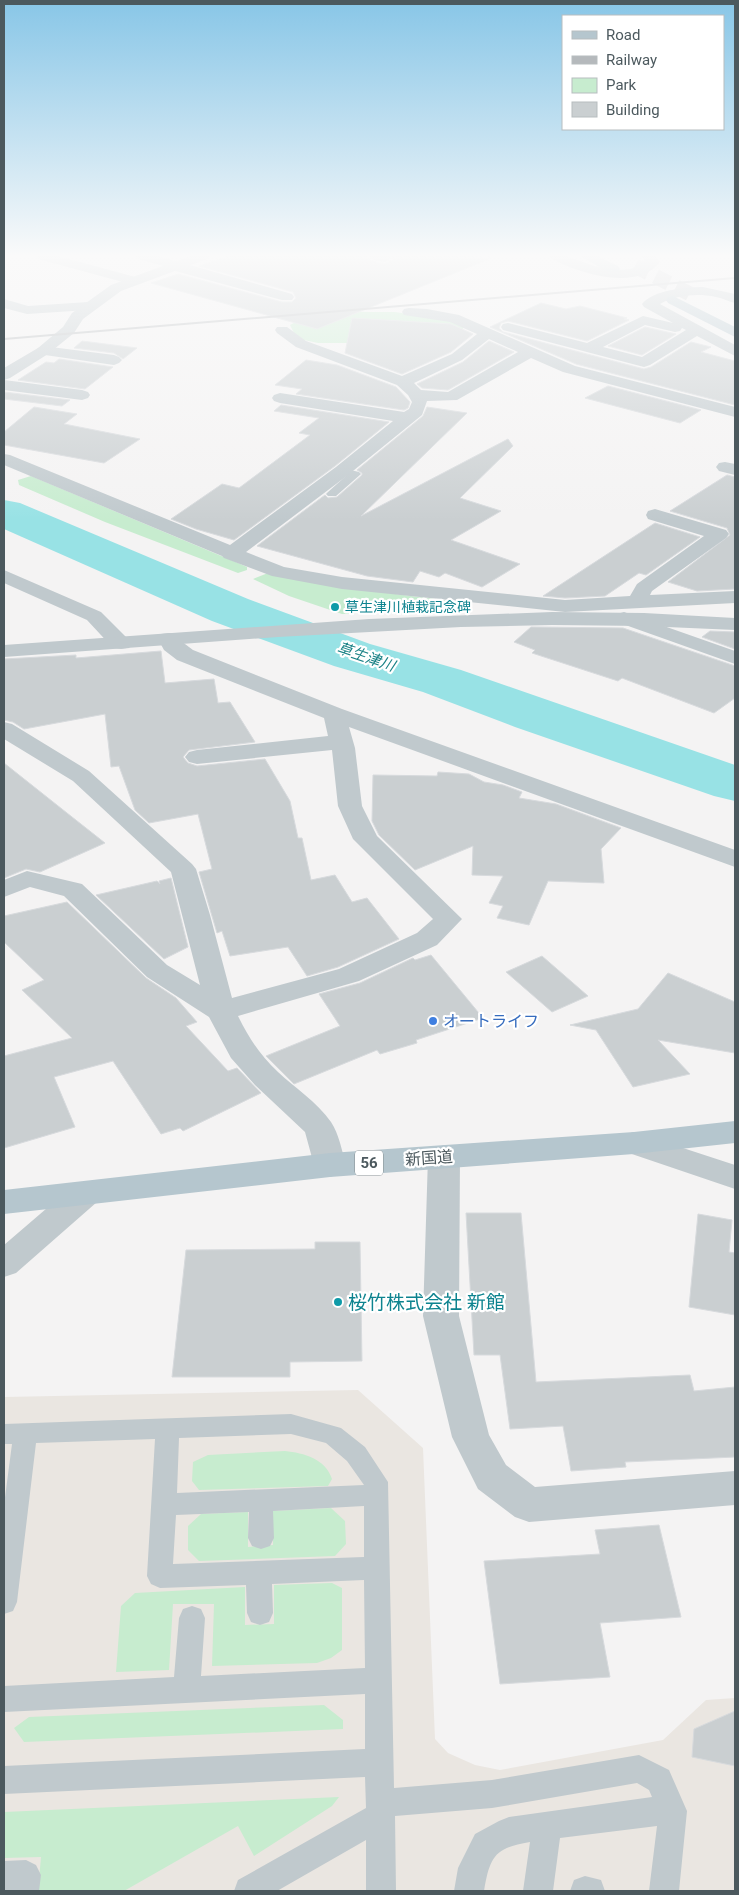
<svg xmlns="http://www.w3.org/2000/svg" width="739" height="1895" viewBox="0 0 739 1895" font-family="Roboto,'Noto Sans JP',sans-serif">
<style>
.commercial{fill:#eae6e1}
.green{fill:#c7eccf}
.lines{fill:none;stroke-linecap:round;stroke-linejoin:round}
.river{fill:#98e2e5;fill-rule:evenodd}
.building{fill:#cacfd1;stroke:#d7dadd}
.primary-tunnel{stroke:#caccce;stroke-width:15;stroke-dasharray:15 8;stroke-linecap:butt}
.service{fill:#c0c9cd;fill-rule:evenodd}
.minor{fill:#c0c9cd;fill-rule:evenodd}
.tertiary{fill:#c0c9cd;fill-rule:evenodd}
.primary{fill:#b5c6ce;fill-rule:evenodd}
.rail{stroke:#b5b9bc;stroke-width:2}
.culture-dot{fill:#0f9aa8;stroke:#fff;stroke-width:2}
.shop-dot{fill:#3f7fe0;stroke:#fff;stroke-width:2}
.labels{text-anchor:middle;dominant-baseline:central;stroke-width:4.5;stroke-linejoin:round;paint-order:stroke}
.far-culture-label{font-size:14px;fill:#0d838f;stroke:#fff;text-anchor:start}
.far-water-label{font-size:15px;font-style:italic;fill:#198185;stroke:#fff}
.shield{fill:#fff;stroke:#828b8e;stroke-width:1}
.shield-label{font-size:15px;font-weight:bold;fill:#4c595e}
.shop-label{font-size:16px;fill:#366cbe;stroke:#fff;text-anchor:start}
.street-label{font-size:16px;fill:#4c595e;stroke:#fff}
.near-culture-label{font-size:19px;fill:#0d838f;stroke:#fff;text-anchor:start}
</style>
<rect width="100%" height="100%" fill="#f4f3f3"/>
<path class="commercial" d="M358 1390 423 1448 435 1739 448 1753 475 1765 500 1770 663 1740 706 1700 735 1698V1891H4V1397Z"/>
<path class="green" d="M395 312 447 320 465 325 460 334 359 343H318L304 340 294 333 290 325C320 307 361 313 395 312Z
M31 476 238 563 247 567V570L238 573 105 522 19 485 18 480Z
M268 573 333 586 450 601 472 606 342 614 289 596 253 579Z
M285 1451C304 1453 326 1459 332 1479L328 1486 199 1490 192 1481 193 1462 208 1455Z
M331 1508 345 1521 346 1544 335 1556 199 1561 188 1550V1526L201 1514 248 1512V1547L273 1545V1511Z
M332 1583 342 1588V1650L331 1658 317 1663 212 1666 214 1604H173L169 1670 116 1672 121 1606 135 1593 245 1587V1625L274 1624V1585Z
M324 1705 343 1720V1729L24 1742 14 1728 29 1717Z
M339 1797 332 1806 254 1856 238 1826 124 1891H38L41 1857 4 1858V1812Z"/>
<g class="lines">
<path class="river" d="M4 500 20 503 248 599 370 644 461 670 735 765V801L714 796 515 727 423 692 334 666 212 621 4 529Z"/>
</g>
<path class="building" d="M228 256H367L371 261 385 264 393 260 392 256 494 257 317 329 151 283 178 274 282 302H292L296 298 293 292 199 266Z
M541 303 566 309 580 306 627 318 624 319 629 320 587 341 508 321 501 323 499 328 503 332 644 369 651 367 691 342 711 347 701 352 735 361V405L576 364 490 327Z
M352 318 451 324 473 334 451 352 402 374 345 353Z
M645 327 676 334 642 355 608 346Z
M82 341 137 348 123 359 114 353 74 348Z
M489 341 514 352 448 390 422 388 417 384 463 362Z
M59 359 113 367 85 389 18 380 46 362 54 363Z
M306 360 337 365 396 387 410 402 408 408 404 410 296 394 302 389 275 385Z
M608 386 701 410 680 423 585 398Z
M4 392 70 400 62 406 4 399Z
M281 405 389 422 335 466 234 540 196 529 171 519 222 484 239 488 310 435 299 433 319 418 274 411Z
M34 407 77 414 64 424 140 439 104 463 4 445V432Z
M427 407 467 413 361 516 508 439 513 446 460 498 501 511 451 540 520 564 482 587 445 573 439 577 420 571 413 582 367 576 257 546 325 495 328 498 337 497 362 475V473L357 470 423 416Z
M727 475 735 477V589L697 591 668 582 730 535 727 528 670 511Z
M655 523 700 537 646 575 639 573 605 596 565 598 543 596Z
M531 627 623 628 735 666V698L714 713 622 678 618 681 532 653 535 650 514 642Z
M710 631 735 632V649L702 637Z
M161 651 165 683 214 679 218 703 230 702 255 742 189 750 183 757 188 763 197 766 265 759 290 801 298 838H302L311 880 335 875 352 902 367 898 399 939 338 967 307 976 288 947 230 956 222 931 217 933 199 872 212 869 198 814 149 823 135 810 119 766 111 767 105 714 24 729 13 722 4 720V659L76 655V658Z
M4 763 67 813 105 843 40 872 26 869 4 878Z
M438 772 469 774 484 782 503 785 522 792 519 798 556 804 621 828 601 849 604 883 548 881 529 925 497 918 503 906 489 903 503 876 472 875 473 846 415 870 379 835 372 821 373 775 437 776Z
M171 878 188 947 164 959 96 895 157 881 160 884 159 881Z
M67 902 146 978 176 998 197 1022 186 1026 228 1071 237 1068 261 1093 183 1131 180 1128 161 1134 113 1061 54 1077 75 1127 4 1148V1056L72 1038 22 990 44 980 4 942V916Z
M431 955 483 1018 416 1040 417 1043 380 1054 377 1050 294 1084 266 1056 340 1026 319 994 360 983 413 958 415 960Z
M542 956 588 996 552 1012 506 972Z
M668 973 735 1002V1053L658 1040 690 1074 633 1087 596 1030 570 1025 638 1009Z
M466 1213H521L536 1382 690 1375 694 1391 735 1387V1457L625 1462 626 1467 571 1471 563 1426 510 1429 500 1355H474Z
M698 1214 732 1220 729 1252 735 1253V1315L689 1307Z
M315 1242H360L362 1361 290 1362V1377H172L186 1250 315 1249Z
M659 1525 681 1617 600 1623 610 1677 500 1684 484 1561 600 1554 595 1530Z
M735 1711V1766L692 1757 694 1729Z"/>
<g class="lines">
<path class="primary-tunnel" d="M635 266 696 297"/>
<path class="service" d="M342 468 359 472 361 474 336 496H328L326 494 328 492 347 475 338 473 336 471Z
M291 1414 341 1428 365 1447 388 1482 394 1788 492 1780 639 1755 669 1770 687 1811 679 1891H649L657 1826 560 1838 553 1891H523L530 1842C494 1848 490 1857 484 1891H454L458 1868 475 1834 499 1821 509 1817 652 1797 649 1790 637 1783 492 1808 395 1816 396 1891H366V1840L277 1891H234L238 1880 366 1808 365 1777 4 1794V1766L365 1749V1694L4 1712V1686L174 1677 179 1618 183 1609 192 1606 201 1609 205 1618 201 1676 365 1668 364 1580 272 1584 273 1613 269 1622 260 1625 251 1622 247 1613 246 1585 160 1588 151 1584 147 1576 155 1439 36 1443 17 1602 13 1611 4 1614V1505L12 1444H4V1424ZM291 1434 326 1443 347 1461 364 1485 177 1493 179 1438ZM364 1506V1557L173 1564 176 1515 249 1512 248 1538 252 1546 261 1549 270 1546 274 1538 273 1511Z
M26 1860 36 1865 41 1875 39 1891H4V1861Z
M585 1876 601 1880 605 1891H570L574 1880Z"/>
<path class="minor" d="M36 256H58L139 278 141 281 134 285 38 259Z
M136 256H158L292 294 294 297 292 300H282L168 269 167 267 138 259Z
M369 256H390L392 258 385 262 371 259Z
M550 256H567L594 266 619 270 631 269 645 261 641 256H655L660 262C637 292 579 273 552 259Z
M703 287 735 294V303C729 302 723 298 716 297 697 293 676 295 660 304L735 345V356L697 336 650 365 644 367 503 330 501 327 503 324 508 323 587 343 643 316 673 323 644 307 642 304C653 290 686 287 703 287ZM645 325 675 332 680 331 682 328 686 330 642 357 603 347Z
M4 299 28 306 88 302 93 303 95 306 93 309 88 310 27 314 4 308Z
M409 308 427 309 459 315 575 366 735 407V417L563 372 531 358 457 400 427 401 422 415 348 475 246 552 284 567 342 577 565 600 630 596 637 584 704 536 648 519 646 515 648 511 655 509 726 530 729 534 726 538 652 591 650 595 735 591V603L565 612 342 589 272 576 224 558 222 556 4 465V454L10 455 230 545 336 467 393 421 280 403 274 401 272 398 274 395 280 393 404 412 409 409 412 402 408 395 397 385 296 347 277 333 275 330 277 327H287L306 341 402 376 452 354 477 334 450 322 404 315 402 312 404 309ZM489 339 518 352 448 392 421 390 414 383 462 360Z
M43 346 114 355 119 357 122 360 119 363 114 365 38 354 35 351 38 348Z
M4 380 82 390 88 392 90 395 88 398 82 400 4 390Z
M725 462 735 464V475L719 471 716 467 719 463Z
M4 570 101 612 132 643 129 648 121 649 113 648 87 620 4 583Z
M624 612 735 651V664L617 622 614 618 617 614Z
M169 633 177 634 181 641 193 650 342 709 735 850V867L349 727 355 748 362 806 377 836 462 919 437 945 359 981 238 1016C249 1038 259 1054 278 1072 295 1088 317 1102 331 1122 339 1134 342 1151 346 1165L341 1173 330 1177 319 1173 314 1165 305 1132 255 1085 231 1058 209 1017 147 977 64 896 30 887 4 897V880L27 871 82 884 167 965 200 985 171 872 73 781 4 739V722L12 724 89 771 192 864 196 869 210 915 232 998 339 969 417 933 433 919 353 839 338 806 332 750 197 764 189 762 185 757 189 752 197 750 328 736 324 718 177 660 164 650 158 639 161 634Z
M634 1132 735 1165V1189L623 1151 618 1143 623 1135Z
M444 1145 455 1149 460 1157 459 1316 489 1435 506 1465 535 1487 735 1471V1505L529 1522 515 1517 478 1489 452 1437 423 1316 428 1157 433 1149Z
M86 1181 97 1184 102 1193 97 1202 16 1273 4 1277V1245L75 1184Z"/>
<path class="tertiary" d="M190 256H209L207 259 121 291 83 319 74 333 48 354 10 378 4 380V368L38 348 63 327 72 313 111 285Z
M552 612 644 613 735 618V630L644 626 552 625 461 627 278 637 4 657V645L369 619Z"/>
<path class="primary" d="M580 256H597L618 266 620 269 618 272H608Z
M673 296 735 327V337L668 303 666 300 668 297Z
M735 1121V1143L634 1154 330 1177 4 1214V1190L330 1153 634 1132Z"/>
<path class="rail" d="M4 339 735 278"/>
</g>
<linearGradient id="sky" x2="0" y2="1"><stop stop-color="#88c6e7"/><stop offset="0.49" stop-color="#fafafa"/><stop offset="1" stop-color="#fafafa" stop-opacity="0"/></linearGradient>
<rect width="739" height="521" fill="url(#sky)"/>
<g class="culture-dot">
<circle cx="335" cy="607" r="5"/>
<circle cx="338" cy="1302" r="5"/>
</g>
<circle class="shop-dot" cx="433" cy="1021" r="5"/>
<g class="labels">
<g class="far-culture-label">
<text x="345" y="607">草生津川植栽記念碑</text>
</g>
<g class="far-water-label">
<text transform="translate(366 657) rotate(19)">草生津川</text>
</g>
<rect class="shield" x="355" y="1150.5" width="28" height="25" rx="4"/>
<g class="shield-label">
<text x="369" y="1163">56</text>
</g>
<g class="shop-label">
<text x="443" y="1021">オートライフ</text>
</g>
<g class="street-label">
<text transform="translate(429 1158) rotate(-4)">新国道</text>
</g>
<g class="near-culture-label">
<text x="348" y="1302">桜竹株式会社 新館</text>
</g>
</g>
<rect width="739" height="1895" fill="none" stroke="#4c595e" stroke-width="10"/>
<rect x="562" y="15" width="162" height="115" fill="#ffffff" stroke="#b7bdbf"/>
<rect x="572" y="31" width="25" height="8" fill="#b5c6ce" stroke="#b7bdbf"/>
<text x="606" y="40" font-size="15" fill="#4c595e">Road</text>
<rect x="572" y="56" width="25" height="8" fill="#b5b9bc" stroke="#b7bdbf"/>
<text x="606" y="65" font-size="15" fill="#4c595e">Railway</text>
<rect x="572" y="78" width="25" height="15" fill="#c7eccf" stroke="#b7bdbf"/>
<text x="606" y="90" font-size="15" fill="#4c595e">Park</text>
<rect x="572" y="102" width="25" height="15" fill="#cacfd1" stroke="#b7bdbf"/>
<text x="606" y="115" font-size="15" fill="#4c595e">Building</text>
</svg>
